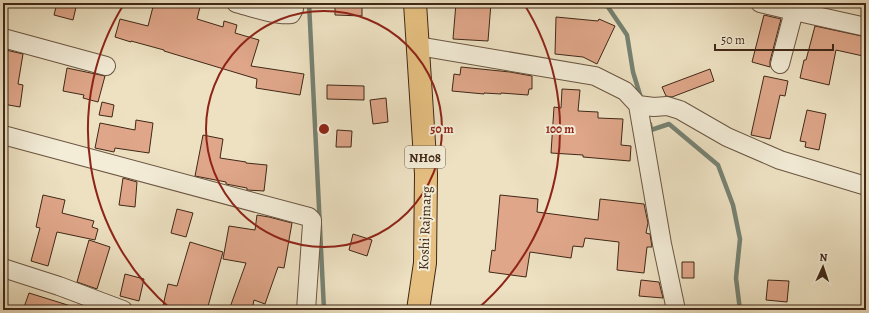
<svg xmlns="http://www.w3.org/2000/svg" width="869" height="313" viewBox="0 0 869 313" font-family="Alegreya,serif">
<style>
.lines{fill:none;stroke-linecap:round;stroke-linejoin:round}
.stream{stroke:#768272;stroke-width:4.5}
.building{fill:#dfa689;stroke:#402817}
.street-casing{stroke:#6b5642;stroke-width:20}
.primary-casing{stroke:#402817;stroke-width:24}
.street{stroke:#f3ecd7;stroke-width:18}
.primary{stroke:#e6c081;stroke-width:22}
.ring{fill:none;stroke:#8f2418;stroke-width:2}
.labels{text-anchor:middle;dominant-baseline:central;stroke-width:4;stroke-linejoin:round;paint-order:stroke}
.shield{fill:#f3ecd7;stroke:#766351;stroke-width:1}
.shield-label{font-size:13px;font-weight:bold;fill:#402817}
.street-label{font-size:14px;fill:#402817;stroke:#f3ecd7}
.centre{fill:#8f2418;stroke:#f3ecd7;stroke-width:2}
.ring-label{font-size:12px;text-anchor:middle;font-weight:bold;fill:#8f2418;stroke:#f3ecd7;stroke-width:4;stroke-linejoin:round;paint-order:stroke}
</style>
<rect width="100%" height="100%" fill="#ede1c2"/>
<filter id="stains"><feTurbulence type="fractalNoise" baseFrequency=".005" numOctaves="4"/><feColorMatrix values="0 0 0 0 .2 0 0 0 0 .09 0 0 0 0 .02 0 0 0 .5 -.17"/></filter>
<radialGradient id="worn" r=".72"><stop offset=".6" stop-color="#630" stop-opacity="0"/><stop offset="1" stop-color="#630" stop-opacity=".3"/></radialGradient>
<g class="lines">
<path class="stream" d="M309 3 324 310
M601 3 608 7 627 35 633 72 641 98
M650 124 651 130 669 124 718 165 733 205 740 239 736 278 740 310"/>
</g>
<path class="building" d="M57 3H77L73 20 54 15Z
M154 3H201L197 19 223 27 224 21 237 25 235 33 259 40 251 66 304 74 300 95 256 88 257 79 164 51V50L131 41V42L115 37 120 19 148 26Z
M335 3H362V16L335 15Z
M456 3H491L488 41 453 39Z
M764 15 781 19 770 61V67L752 62Z
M556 17 598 21 599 19 615 26 597 64 583 57 555 54Z
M815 26 866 37V46L863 56 836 50 829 85 800 78 804 60H806Z
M6 50 23 54 18 84 23 85 20 107 3 104V91L7 65 3 64Z
M461 67 510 72 532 76V89H529L528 95 501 93V94L484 93V94L452 91 454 74 460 75Z
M67 68 105 76 98 102 83 98 84 95 63 91Z
M710 69 714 81 672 97 666 96 662 87Z
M764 76 788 81 785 96 780 95 770 139 751 135Z
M327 85 364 86V100L327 99Z
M562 89 580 90 578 111 598 112V118L623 119 621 145 631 146 630 161 583 157V155L551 153 554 107 561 108Z
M386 98 388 122 373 124 370 100Z
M102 102 114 105 112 117 99 115Z
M807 110 826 114 819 150 805 147 806 142 800 141Z
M136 120 153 123 149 153 115 148 114 152 95 148 100 123 135 130Z
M337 130 352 131 351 147H336Z
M203 135 223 139 220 158 246 162V163L267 165 264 191 247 190V188L226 184V182L195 176Z
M123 178 137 182 135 207 119 205Z
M43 195 65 200 62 213 94 221 92 227 98 229 95 240 57 232 48 266 31 261 40 228 36 227Z
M500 195 538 199 537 212 598 220 600 199 644 204 648 223 646 233 650 234 652 247H647L644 273 617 270 619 242 585 238 583 247 573 246 571 258 530 252 526 277 489 272 492 250 495 251Z
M177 209 193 213 186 237 171 233Z
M257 215 269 217 292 223 284 268 278 267 265 304 254 300 252 310H229L246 263 223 259 229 226 255 230Z
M353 234 372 240 367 256 349 250Z
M89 240 110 247 97 289 77 282Z
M190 242 223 252 207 310H162L168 284 177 286Z
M682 262H694V278H682Z
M125 274 144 279 139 301 120 296Z
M641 280 659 282 663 298 639 296Z
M768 280 789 281 787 302 766 300Z
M29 293 74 307 73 310H23Z"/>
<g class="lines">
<g class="street-casing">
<path id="street" d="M236 3C251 7 276 16 291 14L294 9V3
M760 3 794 11 796 3
M3 38 106 66
M418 46 595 76 625 91 638 105 662 244 676 310
M780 64 794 11 866 27
M638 105 654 107 667 106 680 110 727 137 780 160 866 186
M3 135 309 217 312 220V224L306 310
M3 268 59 286 123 310"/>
</g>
<g class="primary-casing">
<path id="primary" d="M415 3 426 174 425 263 418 310"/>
</g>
<use href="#street" class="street"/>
<use href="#primary" class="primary"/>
</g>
<g class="ring">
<circle cx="324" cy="129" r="118"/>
<path d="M172 310A236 236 0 0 1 124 4M524 4A236 236 0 0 1 476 310"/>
</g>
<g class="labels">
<rect class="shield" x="405" y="146" width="40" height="22" rx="3"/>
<g class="shield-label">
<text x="425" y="157">NH08</text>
</g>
<g class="street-label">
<text transform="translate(425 228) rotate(-88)">Koshi Rajmarg</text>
</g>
</g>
<circle cx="324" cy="129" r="6" class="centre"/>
<g class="ring-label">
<text x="442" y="133">50 m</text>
<text x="560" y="133">100 m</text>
</g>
<rect width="869" height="313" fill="none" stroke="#ede1c2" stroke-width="16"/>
<rect x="4" y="4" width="861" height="305" fill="none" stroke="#402817" stroke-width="2"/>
<rect x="8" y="8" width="853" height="297" fill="none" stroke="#402817"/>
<g transform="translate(823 267) rotate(3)" stroke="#f3ecd7" stroke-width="3" paint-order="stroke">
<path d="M0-3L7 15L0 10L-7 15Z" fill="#402817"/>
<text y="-6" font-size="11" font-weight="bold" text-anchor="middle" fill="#402817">N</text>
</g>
<path d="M715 44v6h118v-6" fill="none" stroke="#402817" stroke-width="2"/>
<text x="721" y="44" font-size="12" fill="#402817" stroke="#f3ecd7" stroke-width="3" paint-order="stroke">50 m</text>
<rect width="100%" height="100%" filter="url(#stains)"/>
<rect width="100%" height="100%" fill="url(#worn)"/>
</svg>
